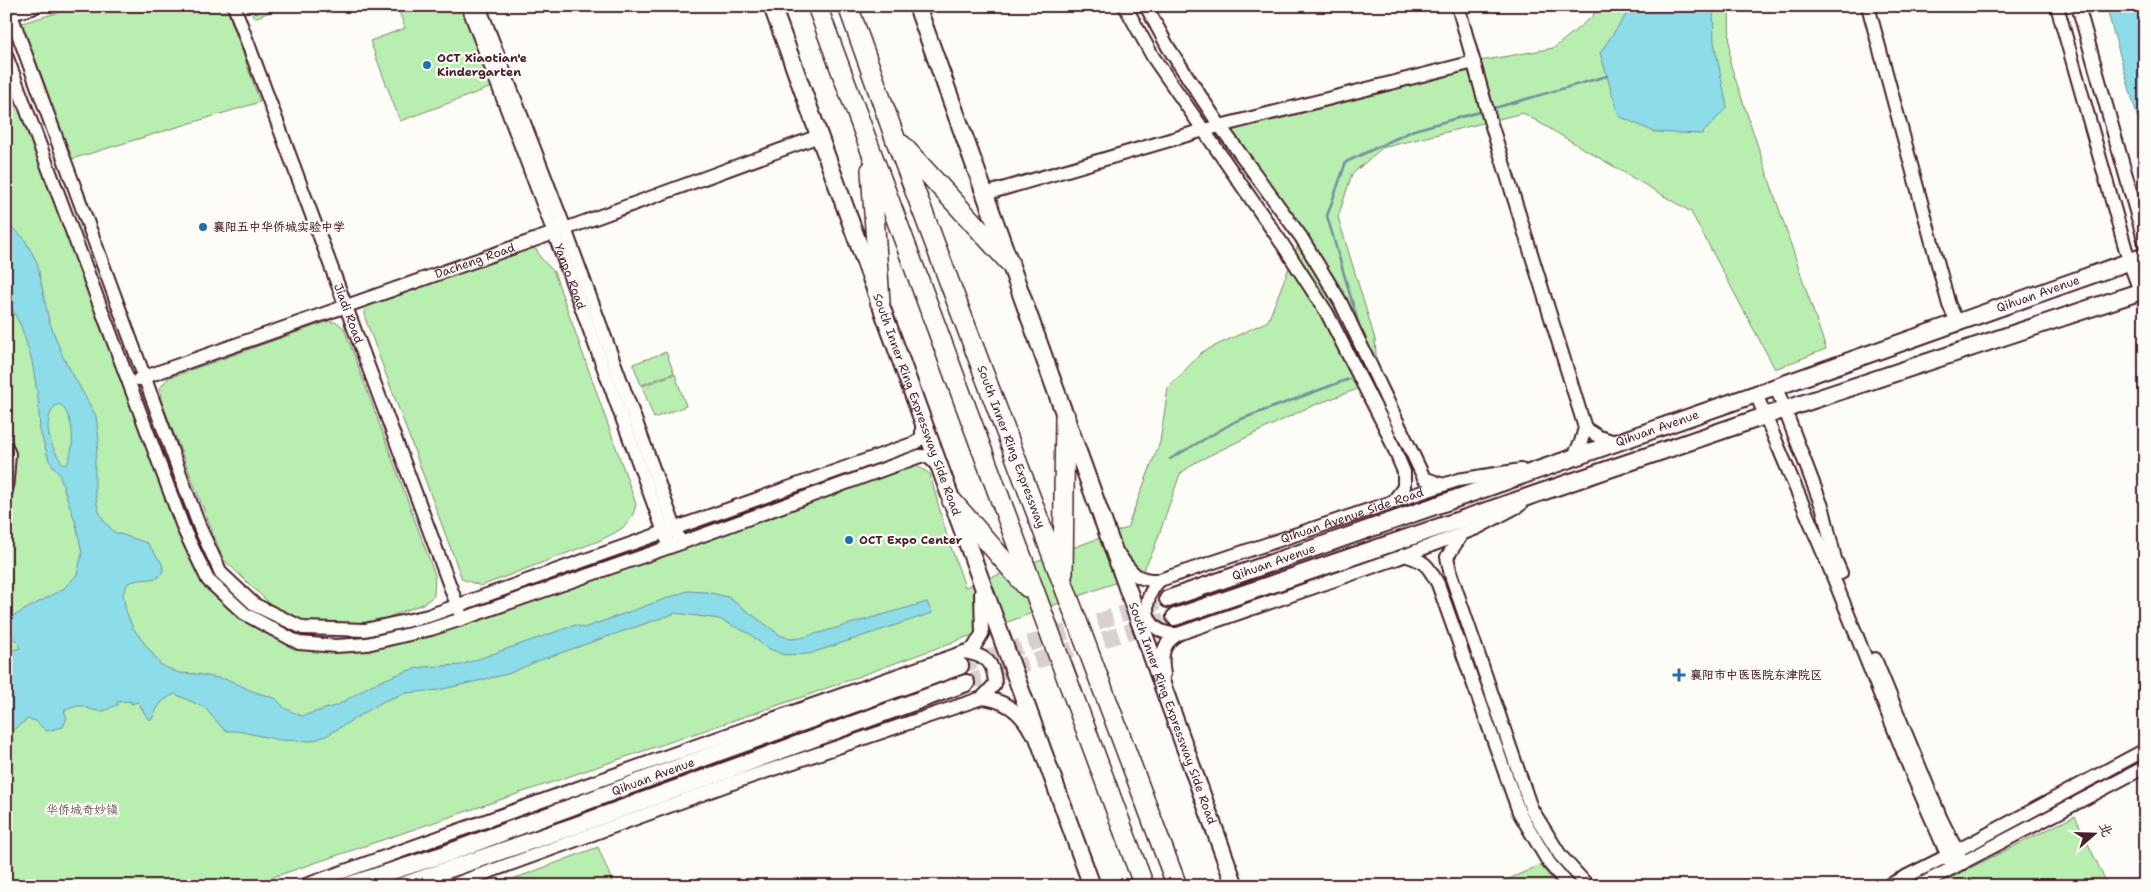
<svg xmlns="http://www.w3.org/2000/svg" width="2151" height="892" viewBox="0 0 2151 892" font-family="'Shantell Sans','LXGW WenKai TC',sans-serif">
<style>
.green{fill:#b8eeb0;stroke:#81866e}
.water{fill:#8cdce9;stroke:#72909d;fill-rule:evenodd}
.lines{fill:none;stroke-linecap:round;stroke-linejoin:round}
.stream{stroke:#72909d;stroke-width:2.5}
.major-tunnel{stroke:#d9d0ce;stroke-width:16;stroke-dasharray:16 8;stroke-linecap:butt}
.minor-casing{stroke:#4a1f2b;stroke-width:16}
.major-casing{stroke:#4a1f2b;stroke-width:20}
.highway-casing{stroke:#4a1f2b;stroke-width:22}
.minor{stroke:#fdfcf7;stroke-width:12}
.major{stroke:#fdfcf7;stroke-width:16}
.highway{stroke:#fdfcf7;stroke-width:19}
.poi-dot{fill:#1f6fb2;stroke:#fdfcf7;stroke-width:2}
.labels{text-anchor:middle;dominant-baseline:central;stroke-width:4.5;stroke-linejoin:round;paint-order:stroke}
.poi-label{font-size:12px;font-weight:bold;fill:#4a1f2b;stroke:#fdfcf7;text-anchor:start}
.street-label{font-size:12px;fill:#4a1f2b;stroke:#fdfcf7}
.park-label{font-size:12px;fill:#66534c;stroke:#fdfcf7}
</style>
<rect width="100%" height="100%" fill="#fdfcf7"/>
<filter id="ink" filterUnits="userSpaceOnUse"><feTurbulence type="fractalNoise" baseFrequency=".02" numOctaves="2"/><feDisplacementMap in="SourceGraphic" scale="10" xChannelSelector="R" yChannelSelector="G"/><feConvolveMatrix kernelMatrix="1 2 1 2 8 2 1 2 1" color-interpolation-filters="sRGB"/></filter>
<g filter="url(#ink)">
<path class="green" d="M80 6H226L260 102 72 159 22 23Z
M249 6H286L254 18Z
M397 6H461L492 87 400 121 370 41 405 28Z
M1597 6H1729L1730 63 1826 349 1775 369 1691 212 1523 113 1382 148 1352 174 1338 217 1375 339 1377 369 1360 388 1307 408 1196 462 1180 474 1154 549 1142 573 808 695 247 886H6V55L208 580 245 614 299 643 367 644 908 465H916L930 474 946 533 965 587 1127 528 1160 442 1168 388 1202 352 1268 321 1301 237 1220 126 1474 62 1554 48 1593 16Z
M532 248 537 250 540 257 554 272 636 504C631 527 621 529 601 540L481 586 462 579 365 318V309L372 301Z
M329 321 338 323 344 328 435 575 434 596 423 604 386 618 364 623 304 624 269 603 223 559 161 400 160 388 168 378Z
M666 352 674 373 641 385 633 364Z
M675 374 686 406 654 418 642 386Z
M2075 816 2108 886H1935L1944 881Z
M598 847 614 886H495Z
M1540 865 1558 886H1493Z"/>
<path class="water" d="M1632 6H1713L1714 42 1727 107 1702 134 1654 132 1619 116 1600 53Z
M2106 6H2137L2145 34V144Z
M6 222 24 238 37 262 49 321 63 357 96 416 99 440 95 460V492L98 509 104 521 114 532 147 543 162 563 163 571 158 578C147 580 138 579 128 583L123 594 126 611 133 628 161 665 179 673 196 674 229 680 252 691 275 698 286 709 302 716 338 705 371 685 406 671 423 667 461 665 575 625 584 628 687 591 707 592 728 597 780 635 790 639 801 638 927 602 932 613 809 654 784 655 765 647 750 634 719 619 676 613 540 660 508 674 439 690 406 693 384 701 326 736 311 741 280 740 237 731H225L205 708 175 694C161 700 158 706 152 719H148L138 702 131 704V701L117 702 118 705C111 706 109 710 103 711 82 712 89 699 64 711L67 718 63 727 46 731 36 721 28 719 6 735V636L13 650 20 648 15 639 6 631V620L63 589 77 575 82 553 76 524 59 474 49 460 40 431 38 398 32 361 21 326 6 297ZM56 405H61C75 420 75 447 67 464H63C51 448 40 422 56 405Z"/>
<g class="lines">
<path class="stream" d="M1491 109 1607 76
M1361 332 1327 216 1346 162 1414 130 1483 111
M1170 459 1236 421 1349 379"/>
<path class="major-tunnel" d="M960 666 1168 599
M966 683 1175 617"/>
<g class="minor-casing">
<g id="minor">
<path id="s1" d="M234 6 460 613"/>
<path id="s2" d="M468 6 554 233 667 540"/>
<path d="M479 6 565 229 678 536"/>
<path d="M1125 6 1153 57 1283 245 1327 313 1385 427 1404 472V487L1393 502"/>
<path d="M1146 6 1168 47 1220 126 1301 237 1340 301 1424 478 1443 485"/>
<path d="M1458 6 1489 117 1585 428 1581 442 1573 458"/>
<path d="M1868 6 1949 305 1958 323"/>
<path d="M2057 6 2129 261 2140 291"/>
<path d="M2078 6 2145 243"/>
<path d="M10 12 200 528 221 573 255 605 303 628 365 630 428 616 915 443 922 437V423"/>
<path d="M6 55 185 532 208 580 245 614 299 643 336 646 367 644 431 629 462 619 681 543 920 456C929 455 933 461 939 468"/>
<path d="M985 194 1204 130 1474 62"/>
<path id="s3" d="M139 379 554 233 819 136"/>
<path d="M1776 387 1823 509 1835 559 1841 573"/>
<path d="M1756 394 1830 569 1912 774 1953 868"/>
<path d="M1585 428 1599 437 1615 442"/>
<path d="M6 446 9 454 6 491"/>
<path d="M1462 534 1447 557 1451 575 1531 808 1560 855 1588 886"/>
<path id="s4" d="M1119 555C1132 573 1136 581 1160 580L1458 480 1521 470"/>
<path d="M1404 555C1426 561 1428 566 1438 584L1519 812 1549 863 1569 886"/>
<path d="M1160 580C1138 602 1144 634 1178 634"/>
<path d="M965 652C986 656 994 661 995 684L982 698"/>
<path d="M1875 659 1941 819 1963 863"/>
<path d="M1164 674C1161 657 1161 644 1178 634L1398 558 1477 528 1520 505"/>
<path d="M303 886 704 743 973 649 982 634 981 593"/>
<path d="M450 886 735 782 982 698C1005 700 1021 712 1031 732"/>
<path d="M1887 886 1947 856 2145 750"/>
<path d="M1918 886 2145 767"/>
</g>
</g>
<g class="major-casing">
<g id="major">
<path id="s5" d="M772 6 1092 886"/>
<path id="s6" d="M917 6 1235 886"/>
<path d="M6 13 32 6"/>
<path id="s7" d="M1168 599 1776 387 2145 256"/>
<path d="M1175 617 1765 416 2145 290"/>
<path id="s8" d="M346 886 445 854 717 753 960 666"/>
<path d="M401 886 574 826 966 683"/>
</g>
</g>
<g class="highway-casing">
<g id="highway">
<path d="M817 6 1144 886"/>
<path id="s9" d="M848 6 895 138 1177 886"/>
<path d="M902 145 1009 262"/>
<path d="M871 170 880 302"/>
<path d="M952 501 1027 587"/>
<path d="M1063 573 1065 416"/>
</g>
</g>
<use href="#minor" class="minor"/>
<use href="#major" class="major"/>
<use href="#highway" class="highway"/>
</g>
</g>
<g class="poi-dot">
<circle cx="427" cy="65" r="5"/>
<circle cx="203" cy="227" r="5"/>
<circle cx="849" cy="540" r="5"/>
<path d="M1676.5 667.5h5v5h5v5h-5v5h-5v-5h-5v-5h5z"/>
</g>
<g class="labels">
<g class="poi-label">
<text x="437" y="58">OCT Xiaotian'e<tspan x="437" dy="14">Kindergarten</tspan></text>
<text x="213" y="227">襄阳五中华侨城实验中学</text>
<text x="859" y="540">OCT Expo Center</text>
<text x="1690" y="675">襄阳市中医医院东津院区</text>
</g>
<g class="street-label">
<text stroke="none"><textPath href="#s3" startOffset="356">Dacheng Road</textPath></text>
<text stroke="none"><textPath href="#s2" startOffset="289">Yanpo Road</textPath></text>
<text stroke="none"><textPath href="#s7" startOffset="922">Qihuan Avenue</textPath></text>
<text stroke="none"><textPath href="#s1" startOffset="328">Jiadi Road</textPath></text>
<text stroke="none"><textPath href="#s5" startOffset="424">South Inner Ring Expressway Side Road</textPath></text>
<text stroke="none"><textPath href="#s7" startOffset="518">Qihuan Avenue</textPath></text>
<text stroke="none"><textPath href="#s9" startOffset="470">South Inner Ring Expressway</textPath></text>
<text stroke="none"><textPath href="#s4" startOffset="254">Qihuan Avenue Side Road</textPath></text>
<text stroke="none"><textPath href="#s7" startOffset="112">Qihuan Avenue</textPath></text>
<text stroke="none"><textPath href="#s6" startOffset="752">South Inner Ring Expressway Side Road</textPath></text>
<text stroke="none"><textPath href="#s8" startOffset="326">Qihuan Avenue</textPath></text>
</g>
<g class="park-label">
<text x="82" y="810">华侨城奇妙镇</text>
</g>
</g>
<rect width="2151" height="892" fill="none" stroke="#fdfcf7" stroke-width="25"/>
<rect x="12" y="12" width="2126" height="867" fill="none" stroke="#4a1f2b" stroke-width="2" filter="url(#ink)"/>
<g transform="translate(2094 834) rotate(70)" stroke="#fdfcf7" stroke-width="4" paint-order="stroke">
<path d="M0-4L9 19L0 12L-9 19Z" fill="#4a1f2b"/>
<text y="-8" font-size="14" font-weight="bold" text-anchor="middle" fill="#4a1f2b">北</text>
</g>
</svg>
